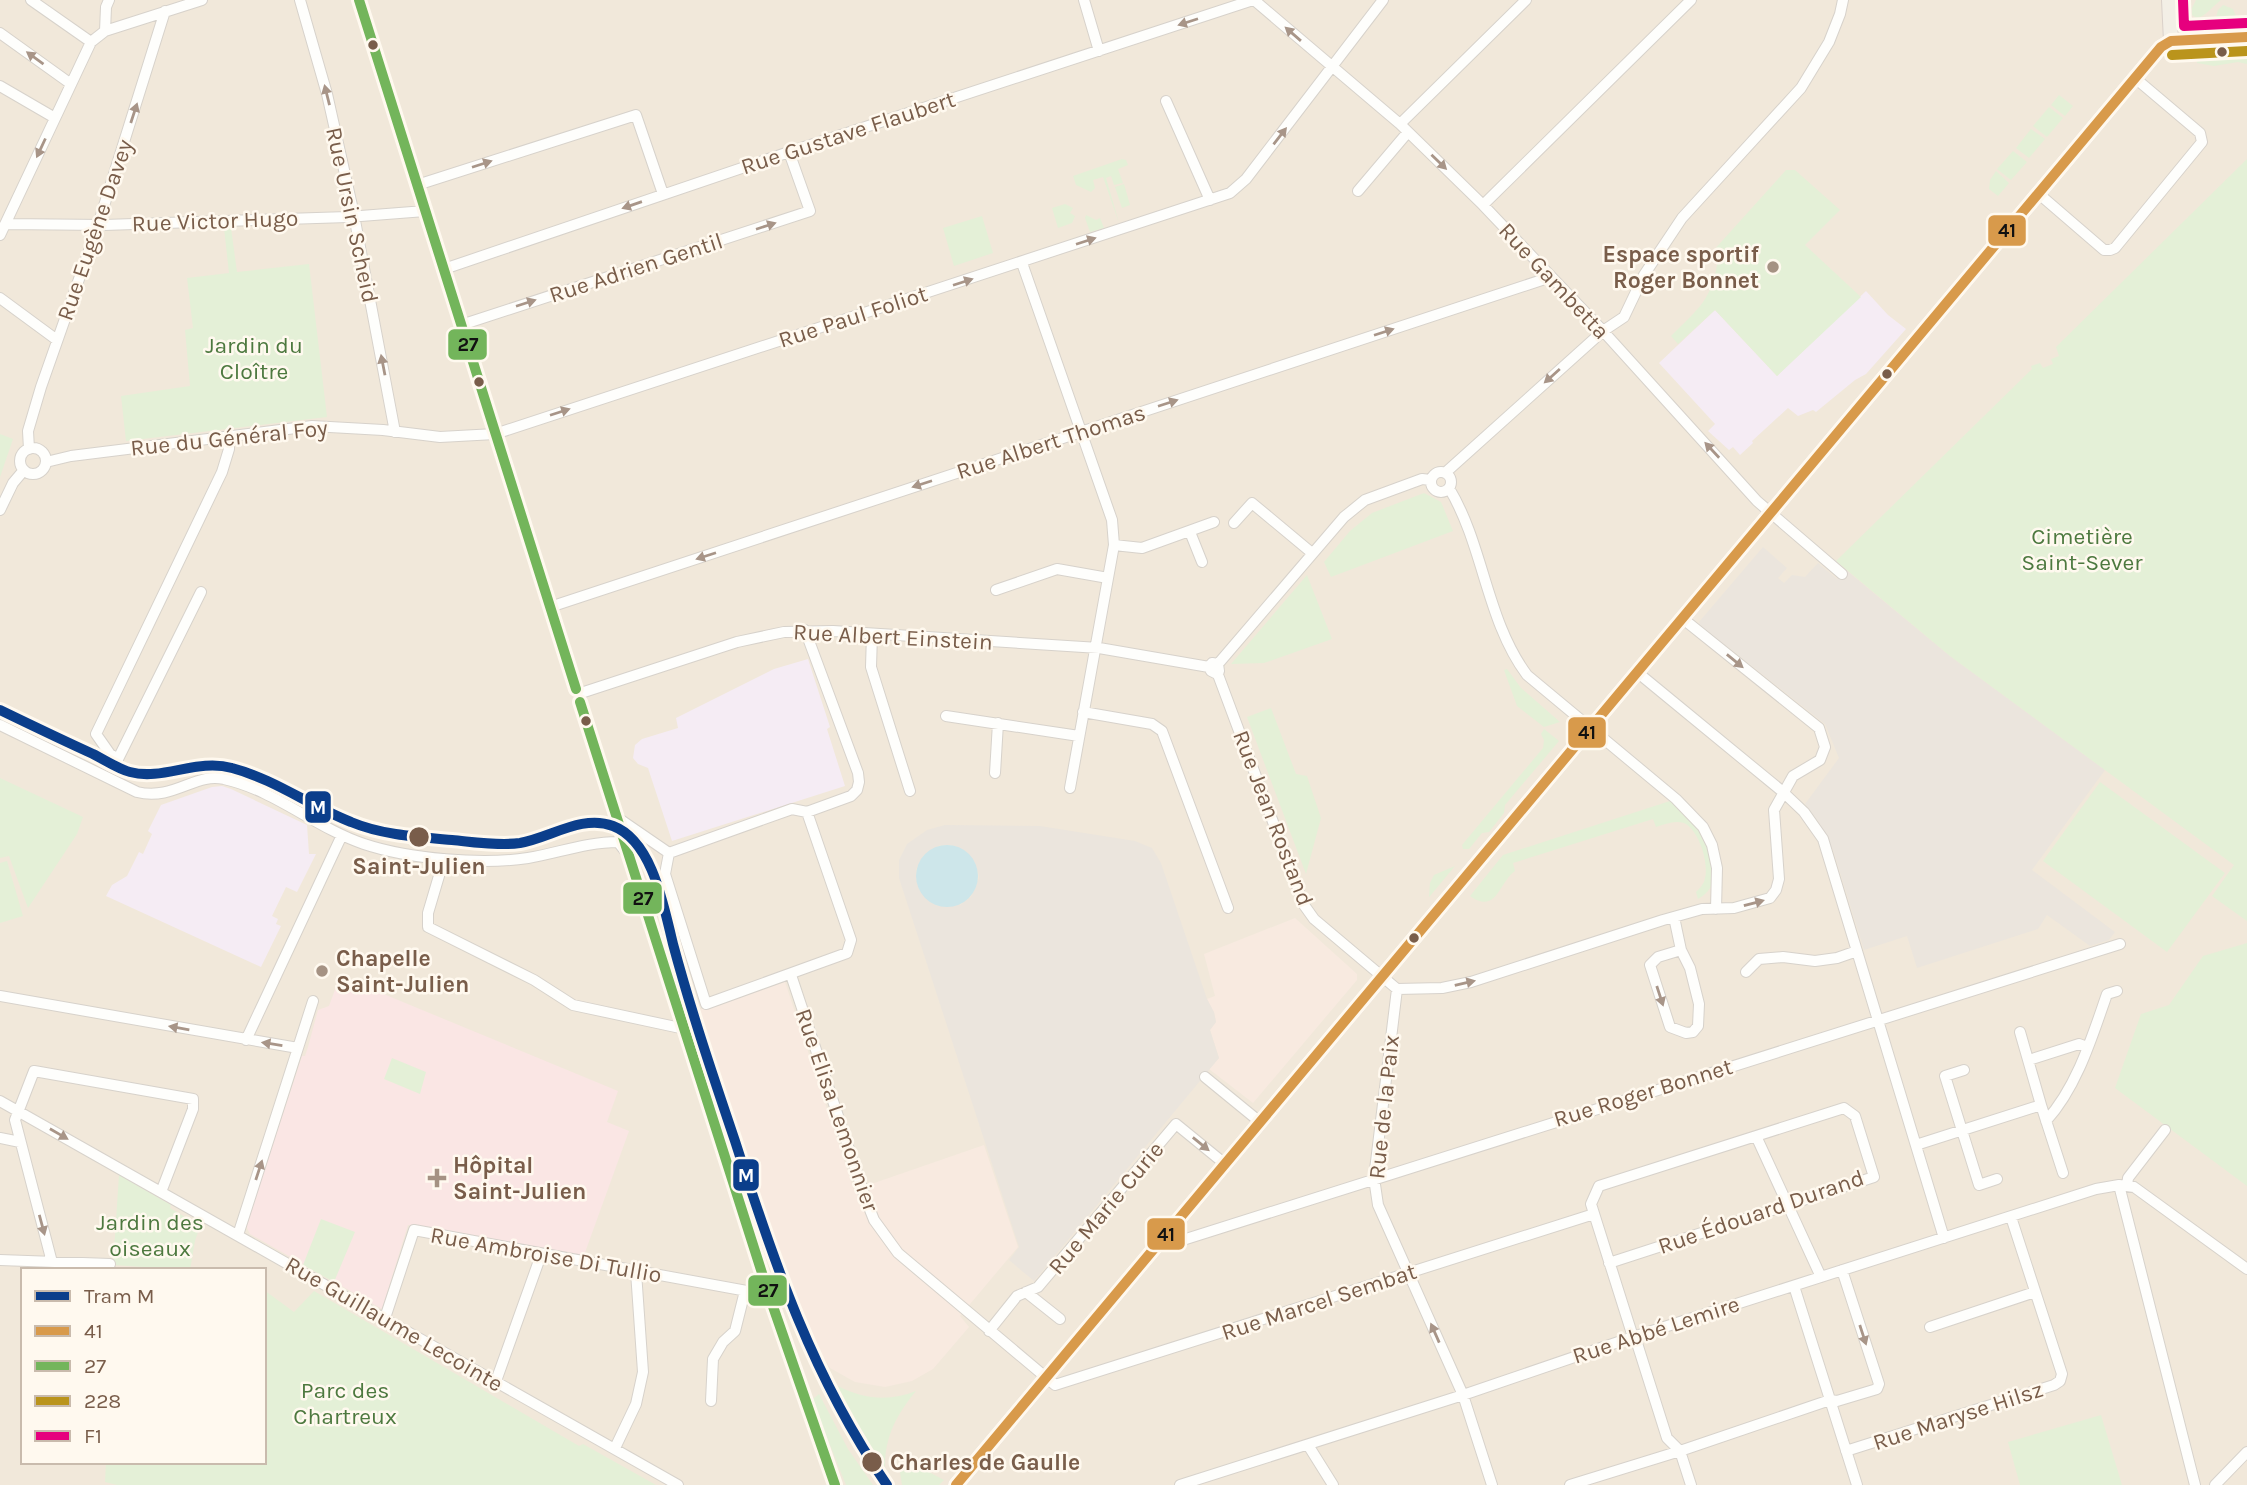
<svg xmlns="http://www.w3.org/2000/svg" width="2247" height="1485" viewBox="0 0 2247 1485" font-family="Karla,sans-serif">
<style>
.residential{fill:#f1e8da;fill-rule:evenodd}
.commercial{fill:#f8eae0}
.industrial{fill:#ebe5dd;fill-rule:evenodd}
.education{fill:#f5ecf4}
.medical{fill:#fae6e4}
.green{fill:#e4f0d7}
.water{fill:#cde6ea}
.lines{fill:none;stroke-linecap:round;stroke-linejoin:round}
.minor-casing{stroke:#d7d2cb;stroke-width:12}
.major-casing{stroke:#dad1ca;stroke-width:16}
.minor{stroke:#fefefc;stroke-width:10}
.major{stroke:#f3efe6;stroke-width:14}
.bus-1-casing{stroke:#fff9ef;stroke-width:16}
.bus-2-casing{stroke:#fff9ef;stroke-width:16}
.bus-3-casing{stroke:#fff9ef;stroke-width:16}
.bus-4-casing{stroke:#fff9ef;stroke-width:16}
.bus-1{stroke:#d89a4b;stroke-width:10}
.bus-2{stroke:#73b55b;stroke-width:10}
.bus-3{stroke:#ba941c;stroke-width:10}
.bus-4{stroke:#e6007e;stroke-width:10}
.tram-1-casing{stroke:#fff9ef;stroke-width:16}
.tram-1{stroke:#0b3e8b;stroke-width:10}
.oneway{fill:#a89588}
.bus-dot{fill:#795d4a;stroke:#fff9ef;stroke-width:2.5}
.poi-dot{fill:#a59283;stroke:#fff9ef;stroke-width:2.5}
.labels{text-anchor:middle;dominant-baseline:central;stroke-width:5;stroke-linejoin:round;paint-order:stroke}
.street-label{font-size:23px;fill:#795d4a;stroke:#fff9ef}
.poi-label{font-size:23px;font-weight:bold;fill:#795d4a;stroke:#fff9ef;text-anchor:start}
.park-label{font-size:23px;fill:#4d793f;stroke:#fff9ef}
.stop-label{font-size:23px;font-weight:bold;fill:#795d4a;stroke:#fff9ef}
.line-badge{stroke:#fff9ef;stroke-width:2.5}
.badge-label{font-size:19px;text-anchor:middle;font-weight:bold;fill:#fff}
.pale-badge-label{font-size:19px;text-anchor:middle;font-weight:bold;fill:#111}
</style>
<rect width="100%" height="100%" fill="#f8f5ed"/>
<path class="residential" d="M0 0H2247V1485H0ZM23 1270H264V1462H23Z"/>
<path class="commercial" d="M1295 918 1357 974V980L1253 1103 1209 1069 1219 1058 1210 1030 1216 1022 1214 1013 1207 999 1215 996 1204 954Z
M785 982 854 1190 984 1145 1018 1247 960 1316 969 1327 933 1369 912 1381 885 1387 855 1382 830 1368 817 1346 779 1257 699 1010Z"/>
<path class="industrial" d="M1763 547 1787 568 1778 578 1784 583 1792 575 1805 577 1818 563 1837 579 1846 570 1950 656 2105 770 2032 870 2115 932 2109 940 2090 946 2047 915 2038 929 1917 968 1907 936 1864 950 1833 850 1820 824 1805 804 1839 758 1825 724 1700 625 1699 622Z
M945 825 1040 826 1135 841 1152 848 1161 863 1207 999 1214 1012 1216 1022 1210 1030 1219 1058 1034 1281 1009 1260 1019 1247 899 878V860L907 844 927 830ZM940 845H952L965 851 974 862 978 871 979 878 971 897 960 905 917 885 916 869 924 855Z"/>
<path class="education" d="M1866 291 1888 315 1906 329 1866 374 1855 380 1816 412 1813 410 1798 416 1788 408 1752 441 1753 443 1740 455 1733 447 1729 450 1708 431 1715 424 1659 363 1715 310 1777 376Z
M808 659 830 727 827 729 845 786 672 841 648 768 638 764 633 758 635 745 642 739 678 728 676 718 774 669Z
M222 786 231 789 307 825 309 854H316L297 892 286 887 272 916 278 919 276 924 281 926 261 967 106 896 112 885 127 876 139 852 143 854 152 834 148 831 161 805 212 787Z"/>
<path class="medical" d="M340 976 618 1091 607 1122 629 1131 583 1258 408 1225 382 1309 250 1234 246 1226 302 1056H305L308 1047 318 1010 329 1006Z"/>
<path class="green" d="M2196 0H2221C2213 6 2206 16 2197 18L2192 15V8Z
M2223 5 2233 9 2237 19 2247 25 2200 28V24L2216 18 2218 10Z
M2247 57V64L2238 62 2214 66 2197 63V60Z
M2059 95 2073 106 2065 116 2051 105Z
M2049 107 2063 118 2047 137 2033 126Z
M2031 129 2045 139 2029 158 2016 148Z
M2013 151 2027 162 2011 180 1997 169Z
M1122 159 1126 160 1128 165 1118 169 1123 183 1114 185 1111 176 1106 178 1119 223 1103 177 1093 180 1095 188 1091 192 1076 185 1073 176Z
M2247 159V921L2212 896 2234 865 1950 656 1836 561 2032 369 2031 366 2040 363 2043 368 2053 364 2051 359 2059 356 2056 347Z
M1786 170H1795L1840 210 1805 245 1861 297 1777 376 1715 310 1678 344 1671 336C1699 308 1713 299 1718 258L1713 251Z
M1996 171 2009 183 1998 196 1989 189 1990 180Z
M1124 184 1130 205 1122 208 1115 187Z
M1065 204 1073 208 1070 213 1075 216 1072 223 1058 228 1052 208Z
M1086 215 1096 220 1100 218 1104 228 1090 232 1085 218Z
M982 216 993 253 954 266 943 228Z
M224 228H231L237 272 309 264 327 417 126 441 121 396 190 386 185 330 193 328 187 278 229 273Z
M0 434 13 439 0 477Z
M1424 493 1441 502 1453 531 1331 577 1324 562 1350 531 1372 513Z
M1307 575 1332 639 1264 663 1231 664Z
M1507 669 1521 688 1560 722 1544 727 1517 706 1504 670Z
M1271 708 1296 774 1307 776 1321 818 1306 874 1247 717Z
M1544 729 1559 741 1505 805 1504 813 1489 832 1482 833 1469 849H1463L1462 845 1543 748 1544 740 1541 734Z
M0 778 83 817 77 834 28 908 9 856 0 858Z
M2100 782 2225 873 2167 952 2043 861Z
M1670 801C1682 810 1692 819 1701 832 1705 838 1707 845 1709 852 1715 871 1718 888 1698 899L1696 892C1700 888 1704 884 1705 878 1709 863 1699 830 1684 823 1675 820 1665 824 1656 827L1653 819 1513 863 1515 871C1499 882 1497 915 1470 896L1503 855Z
M7 861 23 916 0 923V863Z
M1455 866 1430 896 1429 897 1430 883 1434 875Z
M2247 943V1186L2115 1088 2141 1014 2169 1005 2203 956Z
M392 1058 426 1072 420 1094 384 1079Z
M119 1175 171 1205 170 1208 200 1226 195 1241 190 1270 113 1265Z
M321 1219 355 1232 334 1282 303 1265Z
M264 1290 294 1312 314 1291 579 1446 583 1444 656 1485H117L105 1482 106 1462H264Z
M838 1386C863 1399 889 1402 916 1391 897 1414 885 1436 885 1466L882 1468 862 1439 835 1388Z
M819 1394 848 1449 873 1485H846L816 1410 813 1399Z
M2101 1415 2122 1485H2020L2008 1442Z
M899 1466 927 1471 944 1480 939 1485H902Z"/>
<path class="water" d="M916 876a31 31 0 1 1 62 0a31 31 0 1 1-62 0Z"/>
<g class="lines">
<g class="minor-casing">
<path id="minor" d="M31 0 91 42
M300 0 327 94 353 210 395 432
M359 0 576 689
M1084 0 1099 51
M1254 0 1400 124 1483 205 1603 331 1757 501 1842 574
M105 31 106 7 109 0
M0 33 71 84
M0 86 55 118
M1166 101 1210 200
M1400 124 1526 0
M417 185 636 115 663 194
M1358 191 1408 132
M2039 194 2104 250H2110L2115 248 2202 142 2200 133 2135 78
M1483 205 1691 0
M5 224 104 225 348 217 425 211
M0 235 91 42 105 31 202 0
M1022 263 1112 520 1114 545 1070 788
M444 269 789 152 1253 0
M0 298 57 340
M461 325 810 211 789 152
M20 461a13 13 0 1 1 26 0a13 13 0 1 1-26 0Z
M29 449 28 431 41 387 98 225 165 11
M46 462 71 456 312 426 383 430 440 437 495 434 1230 193 1246 179 1383 0
M1431 482a10 10 0 1 1 20 0a10 10 0 1 1-20 0Z
M1445 473 1603 331 1624 317 1644 275 1682 218 1801 88 1829 42 1840 14 1843 0
M1449 488C1484 546 1486 620 1527 675L1676 799 1703 827 1712 845 1717 868 1716 909
M0 510 13 483 24 470
M1234 523 1252 503 1312 553
M1190 532 1202 562
M1114 545 1142 548 1214 522
M996 590 1057 569 1108 578
M201 592 118 759 110 754 96 734 222 472 229 449V435
M550 607 1551 277
M872 634 871 667 910 791
M1218 664 1212 663 1209 667 1211 671 1215 673 1219 671 1218 664 1344 517 1365 500 1422 479 1431 480
M1217 672 1304 905 1314 919 1397 989
M1637 672 1783 792 1804 812 1823 839 1944 1238
M584 692 737 642 784 632 833 631 1099 648 1209 667
M580 702 769 1295 835 1485
M1083 712 1152 724 1162 731 1228 908
M946 716 1079 736
M0 725 137 792C174 801 196 772 224 779 275 790 316 828 364 844 409 859 482 865 528 858 558 853 587 842 618 842L625 851
M995 773 998 723
M618 818 669 853
M669 853 665 874 706 1004 847 953 851 940 807 812
M669 853 792 809 807 812 851 796 857 790 859 782 858 773 805 630
M444 859 428 913V927L534 980 573 1005 685 1029
M1674 917 1681 950 1690 968 1699 1004 1698 1026 1693 1032 1686 1033 1670 1027 1650 965 1658 957 1681 950
M1746 972 1759 959 1783 957 1815 961 1837 958 1857 951
M791 975 865 1197 874 1220 898 1253 1055 1385 1594 1214
M1397 989 1442 988 1471 982 1663 920 1702 909 1734 908 1770 898 1776 890 1779 879 1774 810 1793 776 1820 760 1825 747 1819 728 1682 618
M1397 989 1374 1178 1378 1205 1463 1395 1492 1485
M0 996 298 1048
M246 1040 342 835
M2029 1060 2079 1044 2087 1047
M1964 1070 1945 1076 1979 1185 1997 1179
M1205 1077 1260 1122
M0 1101 678 1485
M2041 1105 2063 1173
M2046 1121C2077 1087 2092 1037 2107 994L2117 991
M1756 1136 1821 1277
M0 1138 20 1142
M1916 1145 2041 1105 2020 1032
M2119 1185 2195 1485
M2127 1186 2128 1178 2165 1130
M1169 1231 1178 1238 1186 1239 2120 944
M238 1235 313 1001
M0 1260 110 1264
M1609 1263 1874 1177 1855 1116 1844 1108 1599 1186 1591 1204 1633 1337 1636 1340 1667 1438 1680 1451 1691 1485
M54 1270 15 1120 34 1071 193 1099V1109L161 1192
M1794 1286 1857 1485
M1026 1292 1060 1319
M385 1318 414 1230 769 1295
M1930 1327 2035 1292
M989 1331 1017 1296 1038 1287 1176 1124 1225 1164
M496 1381 541 1255
M711 1401 713 1359 723 1342 735 1331 745 1291
M1308 1445 1333 1485
M615 1448 636 1404 643 1372 636 1272
M1846 1451 2054 1385 2060 1381 2062 1374 2011 1217
M1180 1485 1463 1395 1633 1337 2096 1189 2119 1185 2134 1187 2247 1269
M1570 1485 1680 1451 1830 1400 1837 1401 1877 1389 1879 1384 1842 1270
M2215 1485 2247 1452"/>
</g>
<g class="major-casing">
<path id="major" d="M2169 0 2171 41
M956 1485 2161 47 2171 41 2247 37"/>
</g>
<use href="#minor" class="minor"/>
<use href="#major" class="major"/>
<g class="bus-1-casing">
<path id="bus-1" d="M956 1485 2161 47 2171 41 2247 37"/>
</g>
<g class="bus-2-casing">
<path id="bus-2" d="M359 0 576 689
M580 702 769 1295 835 1485"/>
</g>
<g class="bus-3-casing">
<path id="bus-3" d="M2172 55 2247 51"/>
</g>
<g class="bus-4-casing">
<path id="bus-4" d="M2183 0 2184 26 2246 23"/>
</g>
<use href="#bus-1" class="bus-1"/>
<use href="#bus-2" class="bus-2"/>
<use href="#bus-3" class="bus-3"/>
<use href="#bus-4" class="bus-4"/>
<g class="tram-1-casing">
<path id="tram-1" d="M0 710C31 725 62 740 93 754 105 760 118 769 130 772 163 781 197 758 232 768 274 779 310 806 351 822 382 835 418 837 452 840 474 842 498 846 520 843 550 838 582 814 613 826 653 841 664 908 673 944 691 1011 713 1076 735 1141 774 1263 813 1378 887 1485"/>
</g>
<use href="#tram-1" class="tram-1"/>
</g>
<defs><path id="oneway-solid" d="M-6-.8H1V-3.2L6.5 0L1 3.2V.8H-6Z" transform="scale(1.75)"/></defs>
<g class="oneway">
<use href="#oneway-solid" transform="translate(1188 22) rotate(162)"/>
<use href="#oneway-solid" transform="translate(1293 34) rotate(-139)"/>
<use href="#oneway-solid" transform="translate(35 58) rotate(-144)"/>
<use href="#oneway-solid" transform="translate(327 95) rotate(-104)"/>
<use href="#oneway-solid" transform="translate(134 113) rotate(-72)"/>
<use href="#oneway-solid" transform="translate(1280 136) rotate(-52)"/>
<use href="#oneway-solid" transform="translate(41 148) rotate(115)"/>
<use href="#oneway-solid" transform="translate(1439 162) rotate(44)"/>
<use href="#oneway-solid" transform="translate(482 164) rotate(-18)"/>
<use href="#oneway-solid" transform="translate(632 205) rotate(161)"/>
<use href="#oneway-solid" transform="translate(766 226) rotate(-18)"/>
<use href="#oneway-solid" transform="translate(1086 241) rotate(-18)"/>
<use href="#oneway-solid" transform="translate(963 282) rotate(-18)"/>
<use href="#oneway-solid" transform="translate(526 303) rotate(-18)"/>
<use href="#oneway-solid" transform="translate(1384 332) rotate(-18)"/>
<use href="#oneway-solid" transform="translate(383 365) rotate(-101)"/>
<use href="#oneway-solid" transform="translate(1552 376) rotate(138)"/>
<use href="#oneway-solid" transform="translate(1168 403) rotate(-18)"/>
<use href="#oneway-solid" transform="translate(560 412) rotate(-18)"/>
<use href="#oneway-solid" transform="translate(1712 450) rotate(-133)"/>
<use href="#oneway-solid" transform="translate(922 484) rotate(162)"/>
<use href="#oneway-solid" transform="translate(706 556) rotate(162)"/>
<use href="#oneway-solid" transform="translate(1735 661) rotate(39)"/>
<use href="#oneway-solid" transform="translate(1754 903) rotate(-15)"/>
<use href="#oneway-solid" transform="translate(1465 983) rotate(-13)"/>
<use href="#oneway-solid" transform="translate(1660 996) rotate(72)"/>
<use href="#oneway-solid" transform="translate(179 1028) rotate(-170)"/>
<use href="#oneway-solid" transform="translate(272 1044) rotate(-171)"/>
<use href="#oneway-solid" transform="translate(59 1134) rotate(30)"/>
<use href="#oneway-solid" transform="translate(1201 1144) rotate(39)"/>
<use href="#oneway-solid" transform="translate(259 1170) rotate(-72)"/>
<use href="#oneway-solid" transform="translate(42 1225) rotate(75)"/>
<use href="#oneway-solid" transform="translate(1435 1333) rotate(-114)"/>
<use href="#oneway-solid" transform="translate(1863 1335) rotate(72)"/>
</g>
<g class="bus-dot">
<circle cx="373" cy="45" r="6"/>
<circle cx="2222" cy="52" r="6"/>
<circle cx="1887" cy="374" r="6"/>
<circle cx="479" cy="382" r="6"/>
<circle cx="586" cy="721" r="6"/>
<circle cx="419" cy="837" r="11"/>
<circle cx="1414" cy="938" r="6"/>
<circle cx="872" cy="1462" r="11"/>
</g>
<g class="poi-dot">
<circle cx="1773" cy="267" r="7"/>
<circle cx="322" cy="971" r="7"/>
<path d="M433.5 1167.5h7v7h7v7h-7v7h-7v-7h-7v-7h7z"/>
</g>
<g class="labels">
<g class="street-label">
<text transform="translate(848 133) rotate(-18)">Rue Gustave Flaubert</text>
<text transform="translate(352 215) rotate(78)">Rue Ursin Scheid</text>
<text transform="translate(215 221) rotate(-2)">Rue Victor Hugo</text>
<text transform="translate(95 230) rotate(-71)">Rue Eugène Davey</text>
<text transform="translate(636 268) rotate(-18)">Rue Adrien Gentil</text>
<text transform="translate(1554 281) rotate(47)">Rue Gambetta</text>
<text transform="translate(853 317) rotate(-18)">Rue Paul Foliot</text>
<text transform="translate(229 438) rotate(-6)">Rue du Général Foy</text>
<text transform="translate(1051 442) rotate(-18)">Rue Albert Thomas</text>
<text transform="translate(893 637) rotate(3)">Rue Albert Einstein</text>
<text transform="translate(1273 818) rotate(69)">Rue Jean Rostand</text>
<text transform="translate(1643 1093) rotate(-17)">Rue Roger Bonnet</text>
<text transform="translate(1384 1107) rotate(-84)">Rue de la Paix</text>
<text transform="translate(837 1110) rotate(71)">Rue Elisa Lemonnier</text>
<text transform="translate(1106 1208) rotate(-50)">Rue Marie Curie</text>
<text transform="translate(1761 1212) rotate(-19)">Rue Édouard Durand</text>
<text transform="translate(546 1255) rotate(10)">Rue Ambroise Di Tullio</text>
<text transform="translate(1319 1302) rotate(-18)">Rue Marcel Sembat</text>
<text transform="translate(394 1324) rotate(30)">Rue Guillaume Lecointe</text>
<text transform="translate(1656 1330) rotate(-18)">Rue Abbé Lemire</text>
<text transform="translate(1958 1416) rotate(-18)">Rue Maryse Hilsz</text>
</g>
<g class="poi-label">
<text x="1759" y="254" text-anchor="end">Espace sportif<tspan x="1759" dy="26">Roger Bonnet</tspan></text>
<text x="336" y="958">Chapelle<tspan x="336" dy="26">Saint-Julien</tspan></text>
<text x="453" y="1165">Hôpital<tspan x="453" dy="26">Saint-Julien</tspan></text>
</g>
<g class="park-label">
<text x="254" y="345">Jardin du<tspan x="254" dy="26">Cloître</tspan></text>
<text x="2082" y="536">Cimetière<tspan x="2082" dy="26">Saint-Sever</tspan></text>
<text x="150" y="1222">Jardin des<tspan x="150" dy="26">oiseaux</tspan></text>
<text x="345" y="1390">Parc des<tspan x="345" dy="26">Chartreux</tspan></text>
</g>
<g class="stop-label">
<text x="419" y="866">Saint-Julien</text>
<text x="890" y="1462" text-anchor="start">Charles de Gaulle</text>
</g>
</g>
<g class="line-badge">
<rect x="1987" y="214" width="40" height="33" rx="7" fill="#d89a4b"/>
<rect x="447" y="328" width="41" height="33" rx="7" fill="#73b55b"/>
<rect x="1567" y="716" width="40" height="33" rx="7" fill="#d89a4b"/>
<rect x="304" y="790" width="28" height="34" rx="7" fill="#0b3e8b"/>
<rect x="622" y="881" width="41" height="34" rx="7" fill="#73b55b"/>
<rect x="732" y="1158" width="28" height="34" rx="7" fill="#0b3e8b"/>
<rect x="1146" y="1217" width="40" height="34" rx="7" fill="#d89a4b"/>
<rect x="747" y="1274" width="41" height="33" rx="7" fill="#73b55b"/>
</g>
<g class="badge-label">
<text x="318" y="814">M</text>
<text x="746" y="1182">M</text>
</g>
<g class="pale-badge-label">
<text x="2007" y="237">41</text>
<text x="468" y="351">27</text>
<text x="1587" y="739">41</text>
<text x="643" y="905">27</text>
<text x="1166" y="1241">41</text>
<text x="768" y="1297">27</text>
</g>
<rect x="21" y="1268" width="245" height="196" fill="#fff9ef" stroke="#c9bbad" stroke-width="2"/>
<rect x="35" y="1291" width="35" height="10" fill="#0b3e8b" stroke="#c9bbad" stroke-width="2"/>
<text x="84" y="1303" font-size="21" fill="#795d4a">Tram M</text>
<rect x="35" y="1326" width="35" height="10" fill="#d89a4b" stroke="#c9bbad" stroke-width="2"/>
<text x="84" y="1338" font-size="21" fill="#795d4a">41</text>
<rect x="35" y="1361" width="35" height="10" fill="#73b55b" stroke="#c9bbad" stroke-width="2"/>
<text x="84" y="1373" font-size="21" fill="#795d4a">27</text>
<rect x="35" y="1396" width="35" height="10" fill="#ba941c" stroke="#c9bbad" stroke-width="2"/>
<text x="84" y="1408" font-size="21" fill="#795d4a">228</text>
<rect x="35" y="1431" width="35" height="10" fill="#e6007e" stroke="#c9bbad" stroke-width="2"/>
<text x="84" y="1443" font-size="21" fill="#795d4a">F1</text>
</svg>
